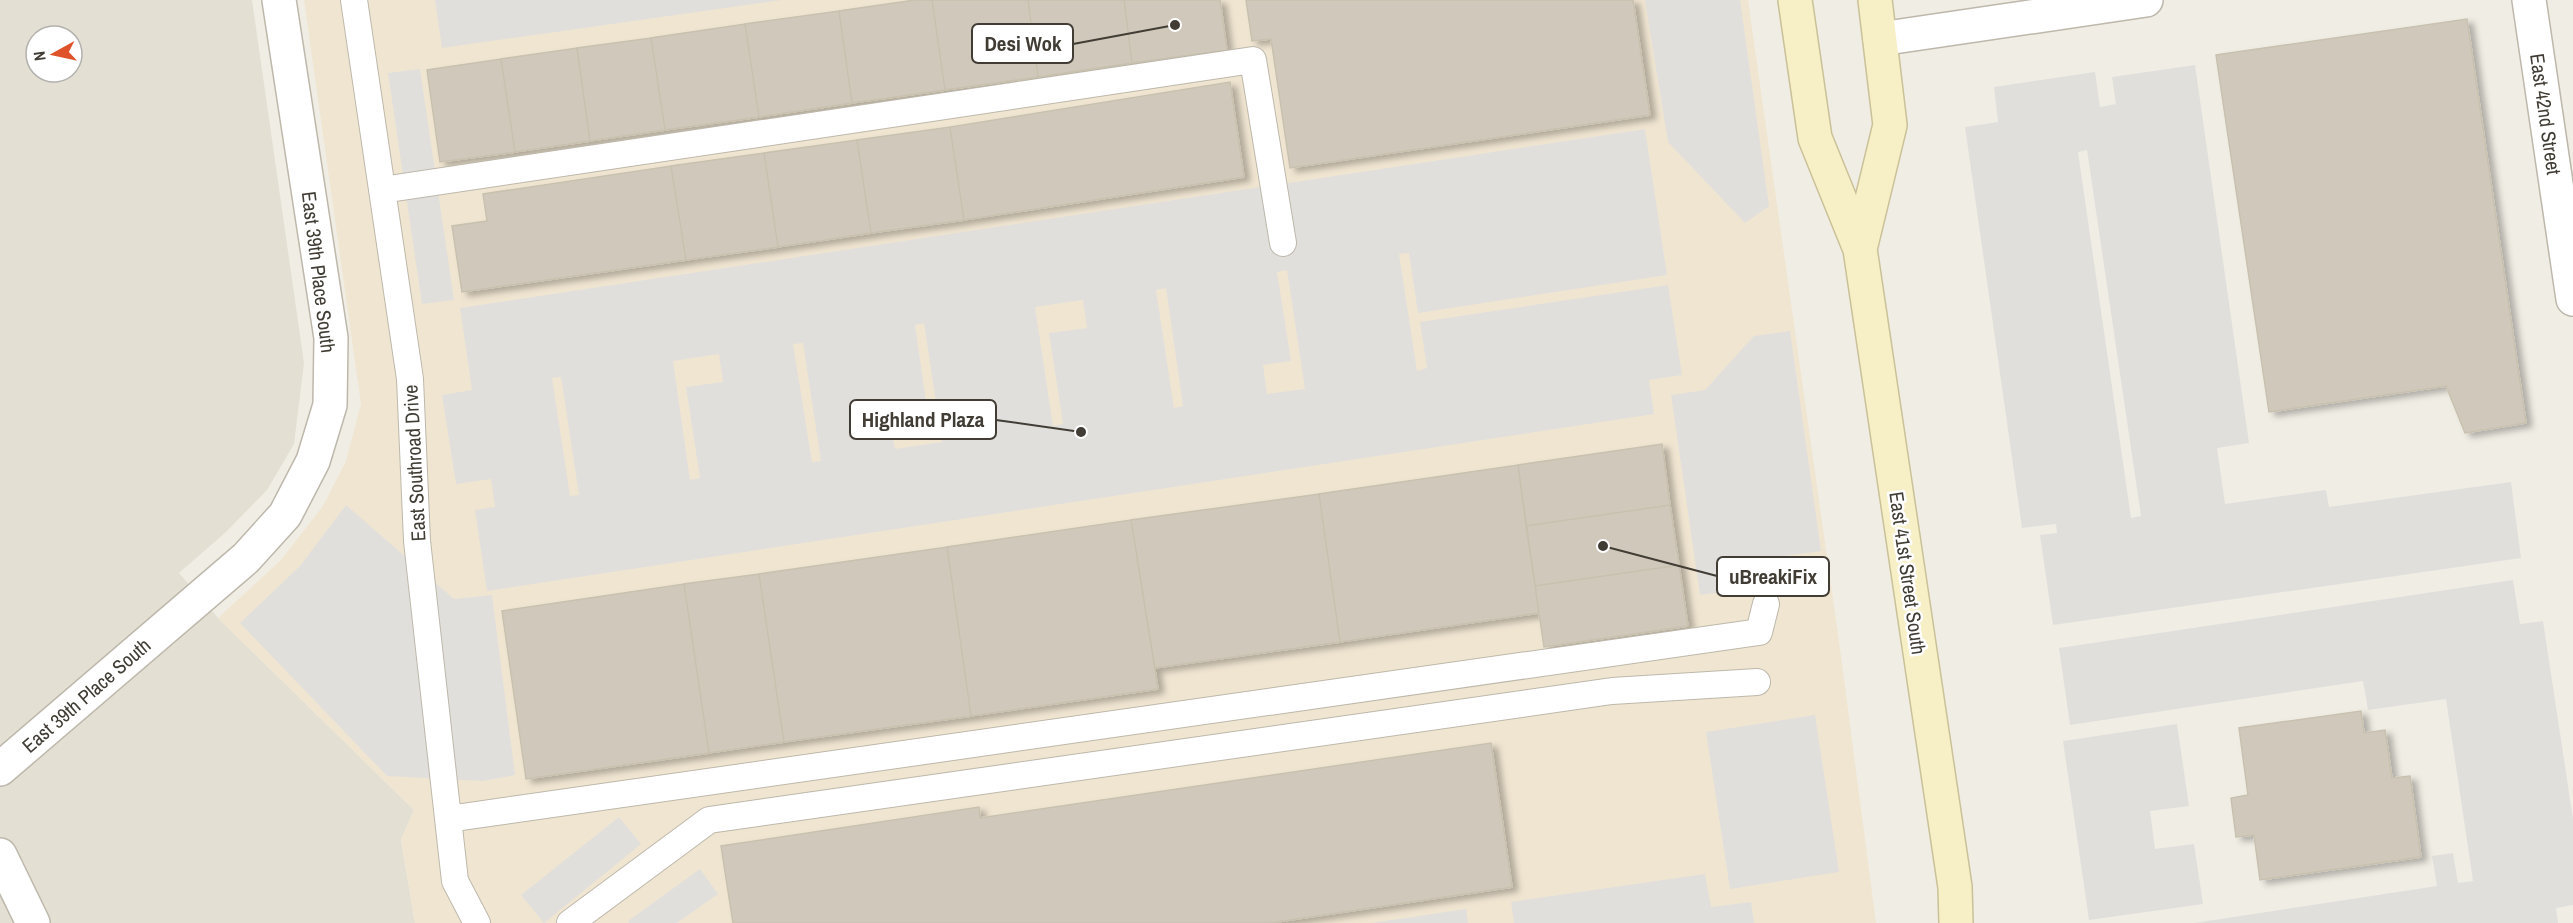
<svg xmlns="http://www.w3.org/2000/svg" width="2573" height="923" viewBox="0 0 2573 923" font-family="'Archivo Narrow',sans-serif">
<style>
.residential{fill:#e3dfd3;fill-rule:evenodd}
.commercial{fill:#f0e5d1}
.parking{fill:#e1dfdc;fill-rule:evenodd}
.building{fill:#d0c9bb;stroke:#c9c1af;stroke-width:1.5;filter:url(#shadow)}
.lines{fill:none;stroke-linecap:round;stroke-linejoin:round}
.service-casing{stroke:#bdb8ab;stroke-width:28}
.minor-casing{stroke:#bdb8ab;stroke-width:36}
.secondary-casing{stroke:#cac198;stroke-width:36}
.service{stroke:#fff;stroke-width:26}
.minor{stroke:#fff;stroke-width:33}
.secondary{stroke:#f7efc6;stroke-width:33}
.labels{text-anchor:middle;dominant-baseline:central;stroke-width:5;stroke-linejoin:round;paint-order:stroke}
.street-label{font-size:20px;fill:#413d35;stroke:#fff}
.leader{fill:none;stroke:#413d35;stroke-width:2}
.callout-dot{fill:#413d35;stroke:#fff;stroke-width:2}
.callout{fill:#fff;stroke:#413d35;stroke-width:2}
.callout-label{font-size:21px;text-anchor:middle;font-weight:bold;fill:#413d35}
</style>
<defs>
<filter id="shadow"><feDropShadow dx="6" dy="4" stdDeviation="3" flood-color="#0004"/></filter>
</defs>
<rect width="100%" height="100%" fill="#f0ede4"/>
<path class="residential" d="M0 0H252L304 363 294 444 267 490 226 532 179 573 218 618 414 810 401 840 415 923H0ZM36 36H72V72H36Z"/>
<path class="commercial" d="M304 0H1748L1839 641 1876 923H415L401 839 414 810 218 618 281 560 323 506 346 461 361 404Z"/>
<path class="parking" d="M435 0H781L442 48Z
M1645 0H1740L1769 206 1745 223 1668 142Z
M2195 65 2249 443 2217 448 2225 504 2326 490 2329 507 2511 482 2521 558 2053 625 2040 535 2057 533 2056 524 2022 528 1965 127 1998 122 1994 87 2095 72 2100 107 2116 104 2112 77ZM2087 150 2141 516 2131 518 2078 152Z
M420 69 454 300 422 304 388 73Z
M1645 129 1667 275 1418 313 1409 253 1399 254 1417 371 1427 368 1420 322 1668 285 1682 375 1649 380 1654 414 487 591 475 510 495 507 491 479 456 484 442 395 472 390 460 308ZM1287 270 1305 389 1267 394 1263 365 1291 361 1277 272ZM1166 288 1183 406 1174 408 1156 290ZM1083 300 1087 328 1049 333 1063 424 1053 426 1035 307ZM924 323 942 442 895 449 890 421 928 415 915 325ZM803 343 821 461 812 462 793 344ZM719 354 723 382 686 387 700 478 690 480 673 361ZM561 377 579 495 570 496 552 378Z
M1790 331 1821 551 1785 556 1729 591 1700 595 1671 395 1705 390 1754 336Z
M346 505 454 599 492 595 515 775 483 781 387 776 240 623 300 566Z
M2513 580 2520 624 2543 621 2573 819V905L2556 908 2558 923H2194L2437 886 2432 856 2453 853 2458 883 2473 881 2446 699 2368 710 2363 681 2070 725 2059 648Z
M1815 715 1839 872 1730 889 1706 732Z
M2177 724 2189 806 2150 811 2155 849 2194 844 2203 904 2089 920 2063 741Z
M619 817 641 844 544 923 521 895Z
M700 869 718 894 677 923H629L628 921Z
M1705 874 1711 907 1751 902 1754 923H1514L1511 902Z
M1466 909 1468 923H1371Z"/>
<path class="building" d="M915 0H932L945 90 852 103 839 11Z
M932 0H1028L1038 77 945 90Z
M1028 0H1124L1132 63 1038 77Z
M1124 0H1220L1227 50 1132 63Z
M1246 0H1633L1650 115 1290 168 1271 39 1252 41Z
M839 11 852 103 759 117 745 24Z
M2467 19 2526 423 2465 433 2446 386 2269 412 2216 55Z
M745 24 759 117 665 130 651 38Z
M651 38 665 130 590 141 577 48Z
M577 48 590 141 515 152 501 59Z
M501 59 515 152 440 162 427 70Z
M1230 82 1244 177 964 220 950 127Z
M950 127 964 220 871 233 857 140Z
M857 140 871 233 778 247 764 153Z
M764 153 778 247 686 260 671 166Z
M671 166 686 260 462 292 452 226 487 221 483 194Z
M1662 444 1670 505 1526 526 1518 465Z
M1518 465 1539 613 1340 642 1319 494Z
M1319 494 1340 642 1155 668 1131 520Z
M1670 505 1679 565 1535 586 1526 526Z
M1131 520 1158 689 971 716 947 547Z
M947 547 971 716 784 742 759 574Z
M1679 565 1688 626 1544 647 1535 586Z
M759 574 784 742 709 753 684 584Z
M684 584 709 753 526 779 502 611Z
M2361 711 2364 733 2385 730 2392 778 2410 776 2421 857 2260 880 2254 835 2236 837 2231 798 2248 795 2239 728Z
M1491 743 1512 887 1270 923H733L721 846 979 807 980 818Z"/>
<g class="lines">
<g class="service-casing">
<path id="service" d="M354 0 410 379 417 541 455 881 477 923
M382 190 1253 60 1283 243
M448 819 1759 632 1766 604
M570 923 709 820 1612 691 1757 682"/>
</g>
<g class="minor-casing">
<path id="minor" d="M2529 0 2573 299
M1880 39 2146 0
M0 769 246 558 285 515 313 461 330 405 331 338 279 0
M0 855 33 923"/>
</g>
<g class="secondary-casing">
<path id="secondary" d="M1795 0 1815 138 1860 249 1955 887 1956 923
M1860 249 1890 125 1875 0"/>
</g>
<use href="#service" class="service"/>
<use href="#minor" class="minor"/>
<use href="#secondary" class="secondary"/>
</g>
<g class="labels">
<g class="street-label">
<text transform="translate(2546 114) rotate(82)">East 42nd Street</text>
<text transform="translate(319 272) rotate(83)">East 39th Place South</text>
<text transform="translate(414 463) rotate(-93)">East Southroad Drive</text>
<text transform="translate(1908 573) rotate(82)">East 41st Street South</text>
<text transform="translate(86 695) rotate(-41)">East 39th Place South</text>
</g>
</g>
<path class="leader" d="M1175 25L1073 44M1081 432L996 420M1603 546L1717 576"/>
<g class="callout-dot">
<circle cx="1175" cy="25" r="6"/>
<circle cx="1081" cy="432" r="6"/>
<circle cx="1603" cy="546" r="6"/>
</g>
<g class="callout">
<rect x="972" y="24" width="101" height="39" rx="6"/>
<rect x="850" y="400" width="146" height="39" rx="6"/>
<rect x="1717" y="557" width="112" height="39" rx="6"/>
</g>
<g class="callout-label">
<text x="1023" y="51">Desi Wok</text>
<text x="923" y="427">Highland Plaza</text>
<text x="1773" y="584">uBreakiFix</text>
</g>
<g transform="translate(54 54) rotate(262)"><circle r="28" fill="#ffffff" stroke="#b3b1ae" stroke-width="1.5"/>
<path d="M0-4.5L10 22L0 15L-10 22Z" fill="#df532b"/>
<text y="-9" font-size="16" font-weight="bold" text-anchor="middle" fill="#413d35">N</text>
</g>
</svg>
